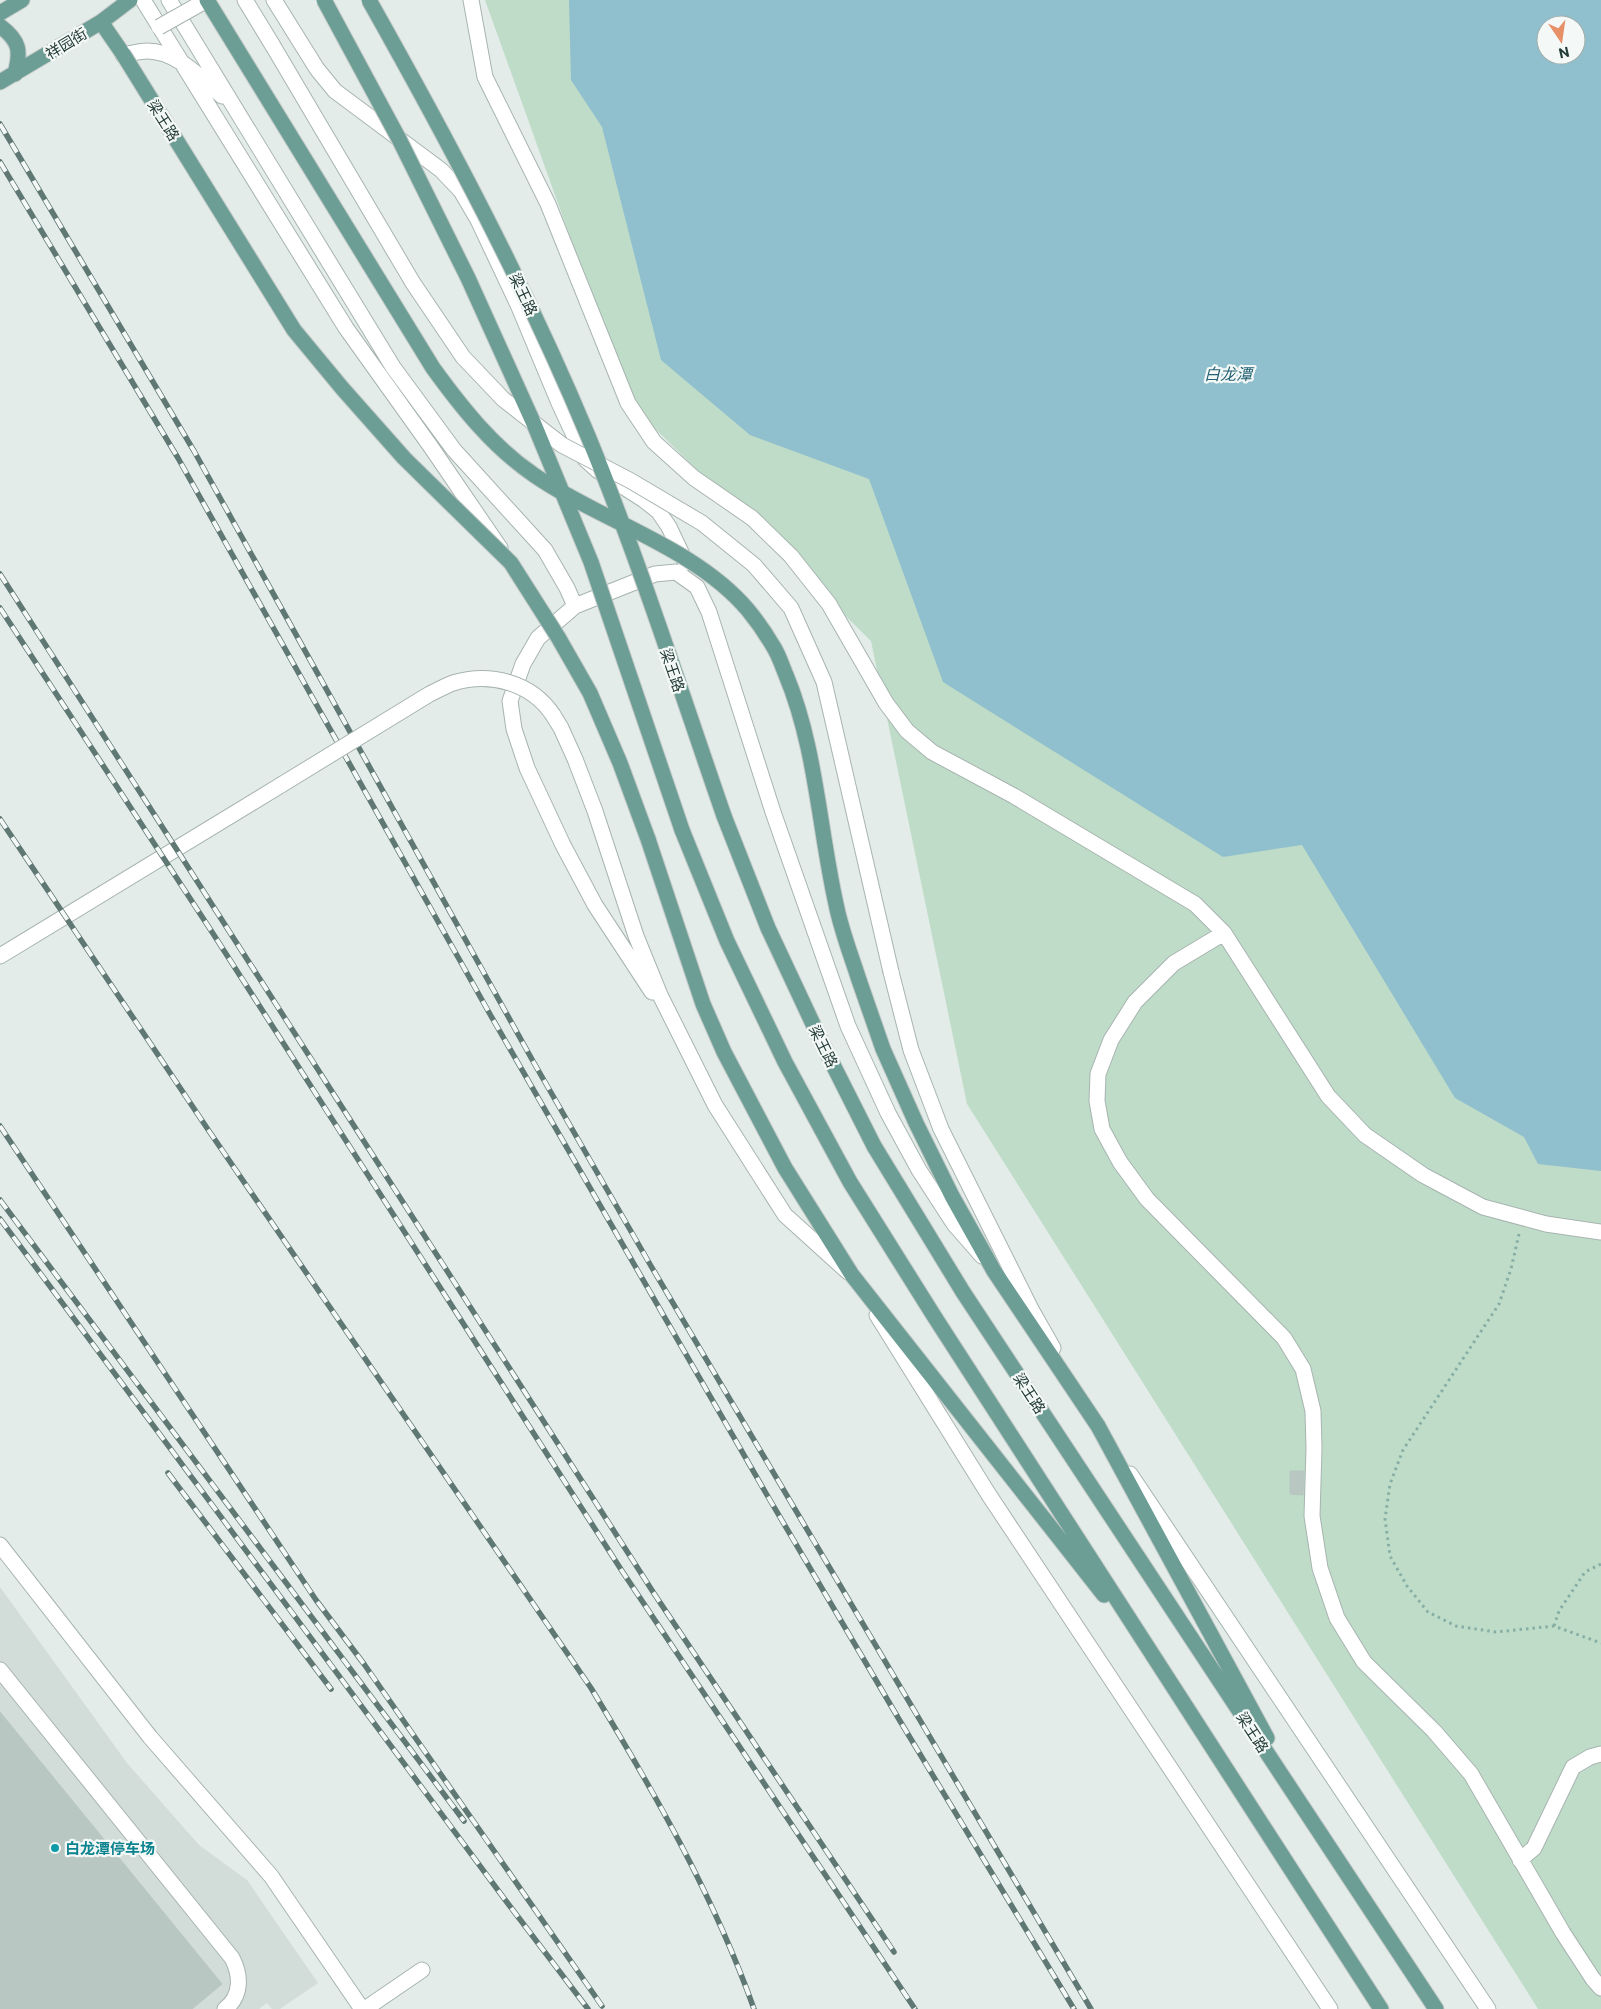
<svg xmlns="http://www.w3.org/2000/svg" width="1601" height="2009" viewBox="0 0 1601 2009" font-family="Commissioner,'Noto Sans SC',sans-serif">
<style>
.built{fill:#d2dcd8}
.green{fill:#bfdcc9;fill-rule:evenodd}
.water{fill:#90bfcd;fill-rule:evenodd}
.building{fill:#b9c7c2;stroke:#b7c6c1}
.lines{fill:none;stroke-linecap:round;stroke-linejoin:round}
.minor-casing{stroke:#a7b4b0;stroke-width:17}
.major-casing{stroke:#c2c9c7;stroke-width:17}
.path{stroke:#87aea4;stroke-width:3;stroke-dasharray:2.5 4;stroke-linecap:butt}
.minor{stroke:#fff;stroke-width:15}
.major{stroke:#6c9e95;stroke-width:15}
.rail-casing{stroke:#5f7873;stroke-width:5.5}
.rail{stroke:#f4f9f7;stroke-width:4;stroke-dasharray:11;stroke-linecap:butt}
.minor-bridge-casing{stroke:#a7b4b0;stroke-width:17;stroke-linecap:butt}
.major-bridge-casing{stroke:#c2c9c7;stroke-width:17;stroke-linecap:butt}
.minor-bridge{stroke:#fff;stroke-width:15}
.major-bridge{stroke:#6c9e95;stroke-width:15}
.culture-dot{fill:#0f9aa8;stroke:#f4f9f7;stroke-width:2}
.labels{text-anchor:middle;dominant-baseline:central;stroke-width:4.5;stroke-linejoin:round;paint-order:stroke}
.street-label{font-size:15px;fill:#253d38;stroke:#f4f9f7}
.culture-label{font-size:15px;font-weight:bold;fill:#0d838f;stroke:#f4f9f7;text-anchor:start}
.water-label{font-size:16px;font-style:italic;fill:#236174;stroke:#f4f9f7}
</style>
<rect width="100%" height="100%" fill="#e4ece9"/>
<path class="built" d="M0 1587 127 1763 199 1845 247 1880 318 1983 280 2009H272L267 2003 259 2009H0Z"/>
<path class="green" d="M485 0H1601V2009H1538L967 1104 871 641 630 404ZM1546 25H1576V55H1546Z"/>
<path class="water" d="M569 0H1601V1171L1538 1164 1524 1137 1455 1098 1302 845 1223 857 943 682 869 479 750 435 661 360 602 127 571 80ZM1546 25H1576V55H1546Z"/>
<path class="building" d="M1290 1471H1304L1303 1495 1290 1494Z
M0 1712 222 1984 192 2009H0Z"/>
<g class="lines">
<g class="minor-casing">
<path id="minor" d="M143 0 346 328 431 447 500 548
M169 0 393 367 454 450 545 550 567 588 575 606
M245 0 273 46
M274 0 317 69 335 91 441 170 461 191 478 220 519 307 559 403 585 459 597 470 644 500 658 511 669 527 686 563
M471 0 485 77 548 204 628 403 654 442 694 478 752 518 791 556 829 604 886 703 907 731 932 752 1014 796 1195 904 1224 933 1328 1096 1365 1135 1423 1175 1483 1207 1546 1224 1601 1232
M123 55C131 54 139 51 147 51 177 51 201 78 222 96
M553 715 561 728 575 759 595 811 636 936 660 995 715 1105 785 1215 848 1272
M1224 933 1174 963 1135 1002 1111 1040 1098 1074 1097 1101 1102 1129 1120 1162 1147 1199 1284 1338 1303 1369 1313 1411 1314 1448 1312 1516 1320 1568 1337 1618 1364 1662 1434 1731 1471 1774 1563 1933 1593 1979 1601 1988
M0 956 281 785
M891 972 911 1050 941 1129 1032 1311 1053 1348
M652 992 595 905 563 845 527 768 514 729 510 701 523 664 538 638 575 606 655 574 676 572 697 587 709 612 773 812 848 1026 888 1113 919 1170 954 1224 982 1256
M877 1315 989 1495 1330 2009
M1130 1474 1488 2009
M0 1545 150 1737 271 1876 362 2009
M0 1670 232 1958C241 1975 242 1996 225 2009
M1520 1860 1534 1848 1573 1767 1590 1757 1601 1754
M365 2009 422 1970"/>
</g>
<g class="major-casing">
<path id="major" d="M0 13 22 0
M101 22 123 54
M0 26C20 41 21 51 15 74
M0 82 101 22 130 0
M724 816 768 928 820 1039 874 1146 963 1292 1436 2009
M682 830 727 941 785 1062 850 1182 934 1316 1381 2009
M648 839 703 1004 724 1052 785 1168 852 1275 1104 1595
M859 980 883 1049 916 1123 952 1196 994 1271 1098 1426 1267 1738"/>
</g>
<path class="path" d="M1519 1234 1511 1269 1499 1304 1403 1450 1390 1484 1385 1519 1390 1556 1407 1586 1428 1612 1456 1626 1496 1632 1554 1626 1601 1643
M1554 1626 1559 1611 1585 1572 1601 1564"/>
<use href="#minor" class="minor"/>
<use href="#major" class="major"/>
<g class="rail-casing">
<path id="rail" d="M0 124 194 451 534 1063 651 1266 1091 2009
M0 162 178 458 491 1016 767 1495 900 1721 1074 2009
M0 574 655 1595 894 1952
M0 608 212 932 622 1571 915 2009
M0 819 209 1131 591 1688C653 1790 714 1896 754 2009
M0 1126 316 1600 364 1664 602 2006
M0 1200 464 1821
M0 1219 509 1905 588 2009
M168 1473 331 1689"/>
</g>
<use href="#rail" class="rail"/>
<g class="minor-bridge-casing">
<path id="minor-bridge" d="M159 27 207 0
M273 46 413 283 463 357 503 399 562 445 631 481 702 523 754 565 791 608 824 682 891 972
M281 785 428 695C436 691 445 686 453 683 490 672 531 682 553 715"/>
</g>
<g class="major-bridge-casing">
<path id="major-bridge" d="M207 0 433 368C462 408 493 447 534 475 601 521 695 547 748 610 757 621 766 634 773 646 779 655 782 666 786 675 816 747 819 828 836 904 841 930 851 955 859 980
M324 0 399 139 468 278 534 424 591 562 682 830
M369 0C449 142 525 285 588 436 639 560 680 689 724 816
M123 54 294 330 342 388 404 458 511 563 558 637 590 693 620 763 648 839"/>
</g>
<use href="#minor-bridge" class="minor-bridge"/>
<use href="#major-bridge" class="major-bridge"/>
</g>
<circle class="culture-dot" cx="55" cy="1848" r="5"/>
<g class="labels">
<g class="street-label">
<text transform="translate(66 43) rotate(-31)">祥园街</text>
<text transform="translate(164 120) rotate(58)">梁王路</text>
<text transform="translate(524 294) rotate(65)">梁王路</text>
<text transform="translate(673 670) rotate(71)">梁王路</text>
<text transform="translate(824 1046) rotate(64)">梁王路</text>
<text transform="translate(1030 1393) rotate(57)">梁王路</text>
<text transform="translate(1253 1732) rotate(57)">梁王路</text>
</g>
<g class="culture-label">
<text x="65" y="1848">白龙潭停车场</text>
</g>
<g class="water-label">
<text x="1228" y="373">白龙潭</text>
</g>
</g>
<g transform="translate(1561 40) rotate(167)"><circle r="24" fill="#f4f9f7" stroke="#a1aeab"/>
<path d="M0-4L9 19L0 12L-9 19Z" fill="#e79067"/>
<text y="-8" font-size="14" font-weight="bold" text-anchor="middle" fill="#253d38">N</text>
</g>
</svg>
